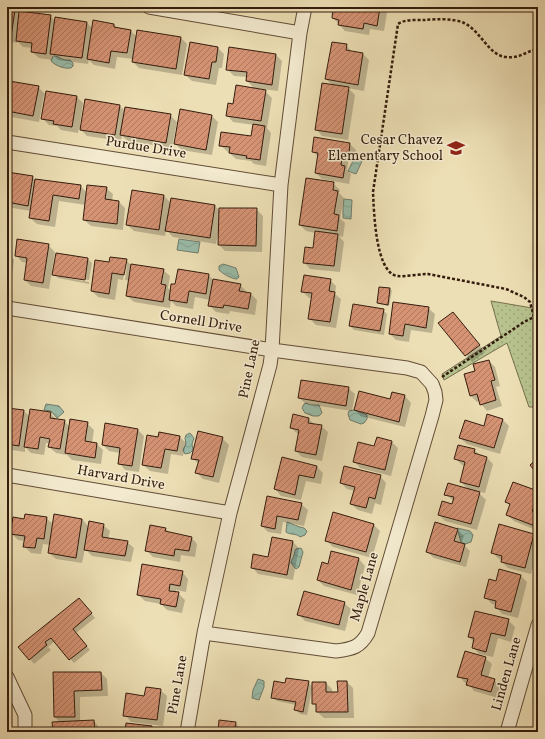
<svg xmlns="http://www.w3.org/2000/svg" width="545" height="739" viewBox="0 0 545 739" font-family="Vollkorn,serif">
<style>
.park{fill:url(#park-dots);stroke:#766f4e}
.water{fill:url(#water-waves);stroke:#717d6b}
.shadow{fill:#0003}
.building{fill:url(#building-hatch);stroke:#341c0d}
.lines{fill:none;stroke-linecap:round;stroke-linejoin:round}
.minor-casing{stroke:#624d37;stroke-width:15}
.path{stroke:#341c0d;stroke-width:2.5;stroke-dasharray:3 2;stroke-linecap:butt}
.minor{stroke:#f3eacf;stroke-width:13}
.labels{text-anchor:middle;dominant-baseline:central;stroke-width:3;stroke-linejoin:round;paint-order:stroke}
.poi-label{font-size:14px;fill:#341c0d;stroke:#f3eacf;text-anchor:end}
.street-label{font-size:14px;fill:#341c0d;stroke:#f3eacf}
</style>
<defs>
<pattern id="park-dots" width="8" height="8" patternUnits="userSpaceOnUse"><rect width="8" height="8" fill="#b7c28e"/><path d="M2 2h.1M6 6h.1" fill="none" stroke="#9ea679" stroke-width="1.8" stroke-linecap="round"/></pattern>
<pattern id="water-waves" width="16" height="10" patternUnits="userSpaceOnUse"><rect width="16" height="10" fill="#9abdaa"/><path d="M0 5q4-4 8 0t8 0" fill="none" stroke="#85a291"/></pattern>
<pattern id="building-hatch" width="6" height="6" patternUnits="userSpaceOnUse"><rect width="6" height="6" fill="#d59374"/><path d="M-1 1l2-2M0 6l6-6M5 7l2-2" fill="none" stroke="#ae775e"/></pattern>
</defs>
<rect width="100%" height="100%" fill="#eddfb5"/>
<filter id="stains"><feTurbulence type="fractalNoise" baseFrequency=".005" numOctaves="4"/><feColorMatrix values="0 0 0 0 .2 0 0 0 0 .09 0 0 0 0 .02 0 0 0 .5 -.17"/></filter>
<radialGradient id="worn" r=".72"><stop offset=".6" stop-color="#630" stop-opacity="0"/><stop offset="1" stop-color="#630" stop-opacity=".3"/></radialGradient>
<path class="park" d="M491 301 538 309V407H529L507 343 444 380 442 374 501 336Z"/>
<path class="water" d="M53 56C61 56 60 61 70 60L73 63V66L71 68C64 69 56 66 51 61Z
M357 153 364 157 356 174 348 171Z
M344 199 352 200 351 219 343 218V208Z
M179 239 200 242 198 253 177 250Z
M223 264 236 268 239 277 237 279C232 279 223 274 219 270V266Z
M306 403 311 405H319L322 413 319 416H313L305 413 302 408 304 404Z
M46 404 59 406 64 412 57 418 51 411 44 410Z
M354 410 367 415V419L364 423 361 424 350 420 348 414 349 411Z
M190 433 194 438 192 444 193 450 190 453 185 454 183 450 186 444 185 438 186 435Z
M287 522C293 524 298 527 304 528L307 531 305 535 300 537C296 533 290 535 286 532Z
M457 528 470 531 473 535 471 542 465 544 461 542Z
M301 548 303 552 299 567 296 569 291 563C291 559 294 558 294 555 295 552 294 551 296 549Z
M258 679 264 681V687L259 700 252 698 253 690Z"/>
<path class="shadow" d="M334 7H388L384 31 370 29 369 35 345 31 333 18Z
M7 9 15 10 20 16H50L56 22V18L87 23 93 29 114 25 117 28 131 31 137 37 181 38 187 44 182 75 139 68 133 62V59L117 57 115 69 94 65 89 60 88 64 58 60 53 55 52 60 39 58 32 52 33 48 23 47 17 41V43L7 41Z
M346 45 352 52 363 54 369 60 364 91 348 88 355 95 348 140 322 136 316 129 333 86 326 79Z
M218 48 224 54 222 68H219L216 85 192 81 185 75Z
M276 55 282 61 278 91 254 88 247 81 248 77 234 76 227 69Z
M38 87 46 95 77 97 83 103 80 125 82 126 120 106 125 111 170 115 177 122 172 148 128 141 122 136 121 141 87 136 79 128 78 133 61 130 57 126 49 125 43 119 46 96 44 95 39 122 11 117 7 113V96Z
M265 91 272 98 267 128 271 133 266 166 254 164 251 161 236 159 220 145 252 138 254 125 233 122 227 115 234 106Z
M212 116 218 122 212 155 182 150 175 144Z
M350 144 356 150 355 158 349 157 347 170 351 174 349 184 322 179 316 173 319 157 313 152Z
M7 173 32 177 35 180 81 186 87 193 106 188 113 194 112 201 119 202 125 208 123 230 91 226 84 220 86 205 59 201 55 227 37 224 30 218 31 211 7 207Z
M333 183 340 190 339 193 344 198 340 218 345 223 343 237 339 236 344 242 340 272 310 269 304 262 314 249 316 233 306 231 300 225Z
M133 191 164 196 171 203 215 206 219 210 256 209 263 216 262 252 225 251 219 245V234H218L216 244 173 237 166 230 165 236 134 231 127 225Z
M48 245 55 252 49 289 31 286 25 280 28 263 22 262 16 255Z
M7 254 14 260 11 282H7Z
M57 254 88 259 92 263 89 280 57 274V276L89 282V284L58 278 54 274Z
M126 260 132 266 163 270 170 276 168 288 171 291 209 275 213 280 240 285 246 291V293L251 294 257 300 255 315 230 311 229 314 216 312 209 305 210 300 195 297 193 309 176 306 171 301 170 308 134 302 127 296 130 281 125 280 127 264H125L123 280 118 279 115 300 98 297 92 291 110 263Z
M330 280 336 286 335 294 341 299 336 328 316 325 309 318 312 298H309L302 291Z
M380 288 390 289 392 291 389 306 380 304 378 302Z
M428 308 435 314 432 333 411 330 409 342 396 340 390 334Z
M383 310 387 314 384 335 354 330 350 326Z
M453 313 485 352 472 362 440 323Z
M489 361 495 367 500 386 496 387 502 406 487 411 481 404 480 401 477 402 471 396 465 375 476 372Z
M348 388 355 394 352 411 306 404 299 398Z
M393 393 405 396 411 403 405 427 361 416 355 410 391 400Z
M7 409 24 411 30 417 50 413 57 420 64 421 70 427 87 423 94 430 92 443 97 444 103 450 101 464 72 460 66 454V455L56 453 49 447 50 443H46L44 455 31 453 25 447V452L12 450 7 445Z
M308 418 315 425 321 426 328 432 322 461 302 457 296 451 299 435 291 428Z
M503 420 509 426 500 454 467 444 460 438Z
M106 425 138 430 144 436 139 472 125 470 119 463 120 453 109 451 103 445Z
M179 436 186 443 183 456 171 454 168 474 150 471 143 465 159 438Z
M222 438 229 445 219 483 203 479 196 472 199 464 192 458Z
M378 438 392 442 398 448 391 476 360 468 354 461 375 447Z
M474 450 481 456 487 458 493 464 485 493 477 491 486 500 477 530 445 521 439 515 453 506 454 501 445 494 469 490 461 482 465 466 462 465 456 459Z
M282 458 317 467 323 473 321 484 306 481 301 500 281 496 275 489Z
M380 476 386 483 381 505 375 503 372 514 358 510 351 504 355 491 347 489 341 483Z
M538 493V531L514 521 507 515 511 506 506 501Z
M267 497 301 504 308 510 304 526 283 522 281 534 268 532 262 526Z
M7 518 9 520 7 534Z
M46 518 54 525 82 519 89 527 103 525 110 531 108 539 127 542 134 548 131 562 92 556 85 549 82 563 56 559 49 553 51 545 43 544 41 554 31 553 24 546 25 541 18 540 11 533 25 520Z
M373 524 380 531 372 558 333 547 326 540Z
M151 526 166 529 169 533 191 537 197 544 195 557 181 555 180 562 153 557 147 551Z
M457 529 464 536 461 544 464 545 470 551 466 567 434 558 427 552Z
M534 535 538 539V549L531 574 508 568 502 562V560L499 559 493 553Z
M273 538 293 542 299 548 293 580 258 574 252 567 269 558Z
M332 552 359 559 365 566 357 595 324 586 318 580 329 565Z
M182 572 188 579 186 592 176 590V593H178L185 600 182 613 167 610 161 604 145 601 138 595Z
M521 576 527 582 518 618 502 614 496 607V605L492 604 486 598 497 583Z
M83 603 95 618 76 633 90 650 74 663 55 641 48 647 51 650 34 664 20 647Z
M344 603 351 609 345 631 305 621 298 614Z
M508 620 515 627 511 642 498 638 493 657 479 654 473 647 474 642 469 637Z
M485 658 492 664 488 678 494 680 501 686 498 698 474 691 468 683H465L459 676Z
M54 673H101L107 679 108 696 80 697V722L94 721 98 726V732H54L60 723 55 717Z
M308 682 313 687 326 683 332 689V693H339L347 682 353 688 354 718H324L317 712V707L313 703V690H312L307 715 300 714 296 710V705L277 701 272 697 286 684Z
M160 690 167 696 163 726 131 722 125 715 145 697Z
M235 723 242 729 241 732H236V727H234V732H219Z
M152 727 157 732H126Z"/>
<path class="building" d="M333 7H380L377 26 364 23 363 29 338 25 339 20 332 18Z
M7 8 15 10 11 37 7 36Z
M19 11 51 15 46 54 31 52 32 43 16 41Z
M55 17 87 22 82 58 50 54Z
M93 20 114 24V27L131 30 127 53 111 51 109 63 87 59Z
M137 30 181 37 176 69 132 62Z
M190 42 218 47 216 62H212L209 79 184 75Z
M332 42 347 44 346 50 363 53 358 85 325 79Z
M229 47 276 54 272 85 246 81 247 72 226 70Z
M9 81 39 86 33 116 7 111V91Z
M322 83 349 87 342 134 315 130Z
M236 85 266 90 261 121 226 116 228 103 233 104Z
M46 91 77 96 72 127 53 124 54 121 41 119Z
M85 99 120 105 115 135 80 130Z
M125 107 171 114 166 143 120 135Z
M180 109 212 115 206 150 174 144Z
M253 124 265 126 260 160 246 158 247 156 229 153 230 147 219 146 221 132 251 136Z
M314 137 350 143 349 153 343 152 341 165 345 166 343 178 315 173 318 153 312 152Z
M7 172 33 176 28 206 7 202Z
M306 178 334 182 333 190 338 191 334 214 339 215 337 231 299 225Z
M35 179 81 185 79 199 53 195 49 221 29 218Z
M87 185 107 187 105 199 119 201 117 224 83 220Z
M132 190 164 195 159 230 126 225Z
M171 198 215 205 210 238 165 231Z
M219 208H257L256 246 218 245Z
M315 231 338 234 334 266 303 263 305 247 313 248Z
M17 239 49 244 43 283 24 280 27 258 15 256Z
M56 253 88 258 85 280 52 275Z
M110 257 127 259 124 275 112 273 109 294 91 291 95 260 109 262Z
M131 264 164 269 161 284 166 285 163 302 126 296Z
M178 269 209 274 206 294 189 291 187 303 169 300 171 284H175Z
M304 275 331 279 329 291 335 292 330 322 308 319 312 293 301 292Z
M213 279 241 284 239 291 251 293 248 309 224 305 223 308 208 306Z
M379 287 390 288 388 305 377 303Z
M393 302 429 307 426 328 405 324 403 336 389 334Z
M353 304 384 309 380 331 349 326Z
M453 312 480 345 465 356 438 323Z
M489 360 495 380 491 381 496 400 480 405 477 394 470 396 464 374 475 371 473 364Z
M301 380 349 387 346 406 298 398Z
M359 391 390 399 392 392 405 395 399 422 354 410Z
M7 408 24 410 19 446 7 444Z
M30 409 51 412 50 418 65 420 60 449 48 447 50 439 40 437 38 449 24 447Z
M293 414 309 418 308 423 322 425 316 455 295 451 299 430 290 428Z
M487 414 503 419 494 448 459 438 465 420 484 426Z
M70 419 88 422 85 441 97 443 95 458 65 453Z
M105 423 138 429 132 466 118 464 120 448 102 445Z
M198 431 223 437 213 477 195 473 199 460 191 459Z
M159 432 180 436 177 451 165 449 161 468 142 465 147 435 158 437Z
M377 437 392 441 385 470 353 462 358 442 374 446Z
M458 445 475 449 474 453 487 457 479 487 460 482 465 462 454 459Z
M282 457 317 466 314 478 299 475 295 495 274 489Z
M537 459 538 461V475L530 465Z
M344 466 381 475 375 499 369 497 366 508 350 504 355 487 340 483Z
M513 482 538 491V507L534 506 532 511 538 513V519L535 526 506 515 510 504 505 502Z
M448 483 480 492 471 524 438 515 442 501 452 504 454 497 444 495Z
M267 496 302 503 298 520 277 516 275 529 261 526Z
M333 512 374 524 366 552 325 541Z
M25 514 47 517 44 539 37 538 35 548 23 547 25 536 10 534 13 517 24 519Z
M54 514 82 519 76 558 48 553Z
M89 521 104 524 102 537 128 541 125 556 84 550Z
M435 522 458 529 454 541 465 544 460 562 426 552Z
M499 524 534 534 525 568 501 562 502 556 491 553Z
M150 525 166 528 165 531 192 537 189 551 175 549 174 556 145 551Z
M272 537 293 541 287 575 251 568 253 554 268 557Z
M331 551 359 558 351 590 317 580 322 562 328 564Z
M142 564 183 571 180 586 170 584 169 591 179 592 176 607 160 604 161 599 137 595Z
M499 569 521 575 511 612 495 608 496 601 484 598 489 579 496 581Z
M304 591 345 602 339 625 297 615Z
M79 598 92 613 73 629 87 646 69 660 51 638 45 642 47 645 29 660 18 647Z
M475 611 509 619 505 636 491 633 486 652 472 648 474 638 468 637Z
M465 651 486 657 481 675 495 679 491 692 466 685 468 679 457 677Z
M53 672H101L102 690 74 691 75 717H54Z
M286 678 309 681 303 712 294 710 296 702 271 698 274 681 285 683Z
M337 681H347L348 712H316V704H312V682H326V692H338Z
M146 687 161 689 157 720 123 716 126 693 144 696Z
M94 720 95 732H53L52 722Z
M219 720 236 722 235 732H218Z
M126 723 152 726V732H125Z"/>
<g class="lines">
<g class="minor-casing">
<path id="minor" d="M149 7 300 33
M7 142 281 185
M7 308 272 350 407 368 421 372 432 384 435 392 436 400 432 416 368 633C360 647 353 649 336 651L204 633
M7 475 230 513
M7 677 25 715V732
M187 732 204 633 230 513 270 365 272 350 281 185 300 33 305 7
M507 732 538 625"/>
</g>
<path class="path" d="M534 317 530 302 524 297 506 289 428 274C418 274 405 277 397 276 375 272 374 210 373 192L398 24C405 19 416 20 425 20 436 19 453 18 464 23 481 31 489 56 506 57 520 59 526 51 538 49
M442 377 524 322 534 317H538"/>
<use href="#minor" class="minor"/>
</g>
<defs>
<g id="school-bare" transform="scale(1.38)"><path d="M0-5L7-2L0 1L-7-2ZM-4 1L0 2.5L4 1V4Q0 6-4 4Z" fill="#8f2418" stroke="#f3eacf" stroke-width="2.5" paint-order="stroke"/></g>
</defs>
<g fill-rule="evenodd">
<use href="#school-bare" x="456" y="148"/>
</g>
<g class="labels">
<g class="poi-label">
<text x="443" y="140">Cesar Chavez<tspan x="443" dy="16">Elementary School</tspan></text>
</g>
<g class="street-label">
<text transform="translate(146 148) rotate(9)">Purdue Drive</text>
<text transform="translate(201 322) rotate(9)">Cornell Drive</text>
<text transform="translate(250 369) rotate(-78)">Pine Lane</text>
<text transform="translate(121 478) rotate(10)">Harvard Drive</text>
<text transform="translate(365 587) rotate(-74)">Maple Lane</text>
<text transform="translate(507 674) rotate(-74)">Linden Lane</text>
<text transform="translate(178 685) rotate(-80)">Pine Lane</text>
</g>
</g>
<rect width="545" height="739" fill="none" stroke="#eddfb5" stroke-width="24"/>
<rect x="8" y="8" width="529" height="723" fill="none" stroke="#341c0d" stroke-width="2"/>
<rect x="12" y="12" width="521" height="715" fill="none" stroke="#341c0d"/>
<rect width="100%" height="100%" filter="url(#stains)"/>
<rect width="100%" height="100%" fill="url(#worn)"/>
</svg>
